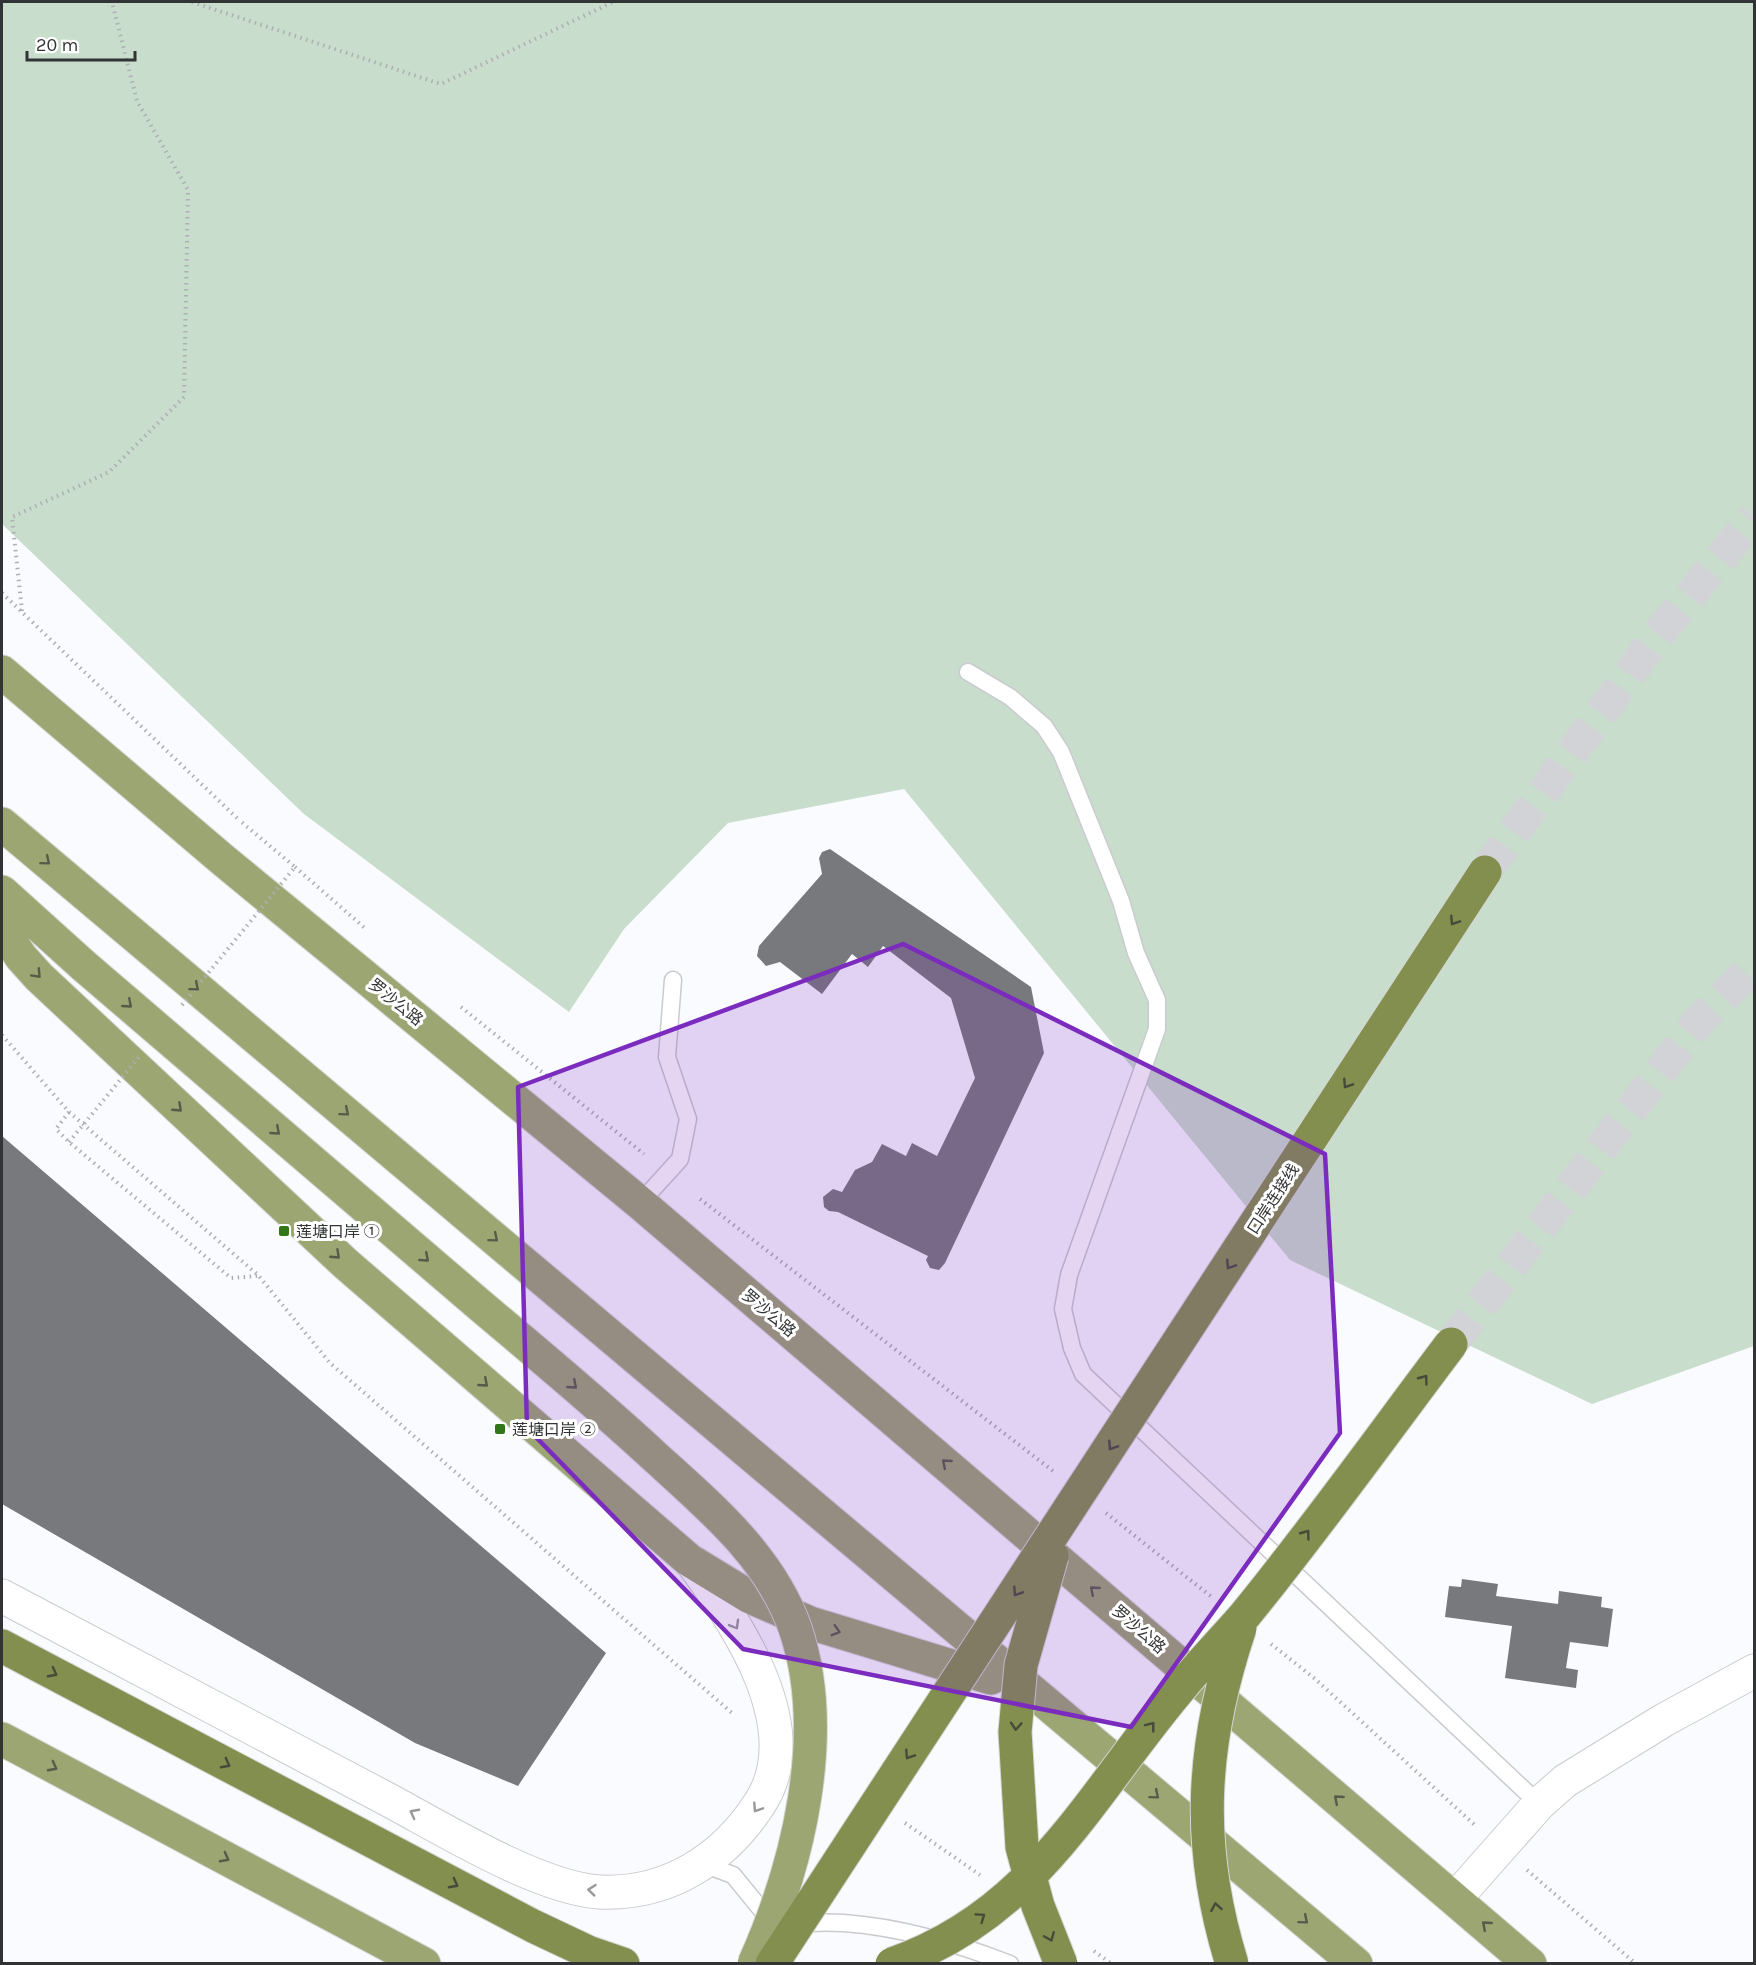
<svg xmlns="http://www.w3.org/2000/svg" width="1756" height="1965" viewBox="0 0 1756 1965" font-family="Karla,'Noto Sans SC',sans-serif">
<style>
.green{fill:#c8ddcc}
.building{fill:#78797c}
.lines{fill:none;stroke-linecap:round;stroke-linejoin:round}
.motorway-tunnel{stroke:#d2d3d6;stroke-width:33;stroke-dasharray:33 16;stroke-linecap:butt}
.service-casing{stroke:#cacbcf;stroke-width:19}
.minor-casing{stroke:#cacbcf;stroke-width:35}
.tertiary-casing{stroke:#cacbcf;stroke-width:35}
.trunk-casing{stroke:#d6d6d6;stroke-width:35}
.motorway-casing{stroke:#d6d6d6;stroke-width:35}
.path{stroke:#aeafb2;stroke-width:4;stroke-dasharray:1.5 4.5;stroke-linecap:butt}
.service{stroke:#fff;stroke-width:16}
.minor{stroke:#fff;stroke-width:33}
.tertiary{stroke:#fff;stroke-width:33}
.trunk{stroke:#9ba672;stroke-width:33}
.motorway{stroke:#828f4e;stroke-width:33}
.trunk-bridge-casing{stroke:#d6d6d6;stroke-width:35;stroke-linecap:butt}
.motorway-bridge-casing{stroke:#d6d6d6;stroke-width:35;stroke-linecap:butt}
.path-bridge{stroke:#aeafb2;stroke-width:4;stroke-dasharray:1.5 4.5;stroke-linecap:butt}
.trunk-bridge{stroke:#9ba672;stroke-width:33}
.motorway-bridge{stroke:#828f4e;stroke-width:33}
.oneway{stroke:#575b4a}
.oneway2{stroke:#464a3a}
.oneway3{stroke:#98999a}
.marked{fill:#7b2cbf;fill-opacity:0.2;stroke:#7b2cbf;stroke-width:4.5;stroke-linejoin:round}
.poi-dot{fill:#317719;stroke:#fff;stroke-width:2}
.labels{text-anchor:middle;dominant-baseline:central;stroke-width:6;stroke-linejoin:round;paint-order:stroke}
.street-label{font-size:16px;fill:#323334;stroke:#fff}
.poi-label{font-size:16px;fill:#323334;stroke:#fff;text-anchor:start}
</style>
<rect width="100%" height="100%" fill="#fafbff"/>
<path class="green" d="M2 2H1754V1346L1592 1404 1290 1260 904 789 728 823 624 929 569 1012 304 814 2 524Z"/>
<path class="building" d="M830 849 1031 987 1044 1053 945 1263 939 1270 930 1268 926 1260 928 1256 838 1212 829 1211 824 1207 823 1197 833 1189 842 1192 855 1170 872 1162 882 1144 906 1156 912 1143 937 1156 975 1078 951 998 883 946 868 967 852 954 822 994 780 962 766 966 757 956 759 946 822 874 819 858 822 852Z
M2 1136 606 1653 518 1786 415 1743 2 1504Z
M1462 1579 1498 1584 1496 1596 1558 1604 1559 1591 1602 1597 1601 1607 1613 1609 1608 1647 1570 1642 1566 1668 1578 1670 1576 1688 1505 1678 1512 1626 1445 1617 1449 1586 1461 1587Z"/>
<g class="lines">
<path class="motorway-tunnel" d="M1485 872 1657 636 1754 517
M1451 1344 1700 1020 1754 966"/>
<g class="service-casing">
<path id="service" d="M968 672 1010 697 1044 726 1061 752 1121 901 1136 953 1157 1000V1029L1069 1275 1063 1309 1072 1348 1083 1374 1539 1804
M640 1203 680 1159 688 1119 667 1057 673 980
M703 1864 733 1875 773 1924
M798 1924C863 1916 949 1940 1010 1964"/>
</g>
<g class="minor-casing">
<path id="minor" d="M1455 1899 1539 1804 1565 1781 1664 1720 1754 1671"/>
</g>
<g class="tertiary-casing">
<path id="tertiary" d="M2 1596C129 1663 256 1730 383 1797 440 1827 537 1888 600 1892 668 1895 724 1859 760 1803 809 1728 735 1620 691 1561"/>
</g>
<g class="trunk-casing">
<path id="trunk" d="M2 672 223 860 640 1203 1530 1964
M2 824 1356 1964
M2 892 84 966
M2 928 21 957 39 977 346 1264 689 1560 748 1596 810 1623 991 1678
M2 1739 424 1964"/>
</g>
<g class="motorway-casing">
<path id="motorway" d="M2 1646 533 1926 588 1952 623 1964"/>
</g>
<path class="path" d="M192 2 441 84 613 2
M2 593 239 820
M22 611 12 517 109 472 184 397 188 190 137 101 112 2
M295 867 367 930
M461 1007 644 1154
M2 1035 69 1112 258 1275 330 1363 732 1713
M69 1112 56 1129 69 1142 231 1278 257 1276
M700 1199 1053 1471
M1106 1513 1213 1598
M1271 1644 1314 1678 1476 1826
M905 1823 980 1875
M1527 1870 1636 1964
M1094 1951 1112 1964"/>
<use href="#service" class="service"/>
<use href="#minor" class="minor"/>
<use href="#tertiary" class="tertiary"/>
<use href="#trunk" class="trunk"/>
<use href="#motorway" class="motorway"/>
<g class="trunk-bridge-casing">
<path id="trunk-bridge" d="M84 966C217 1080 350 1194 482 1307 540 1356 598 1404 653 1455 708 1505 770 1556 795 1628 831 1733 798 1866 754 1964"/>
</g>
<g class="motorway-bridge-casing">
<path id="motorway-bridge" d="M1052 1556 1021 1665 1015 1732 1022 1847 1038 1906 1061 1964
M772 1964 1485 872
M892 1964C1036 1914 1090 1794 1182 1686 1202 1662 1224 1639 1245 1615 1317 1527 1383 1434 1451 1344
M1232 1964C1195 1845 1201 1744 1240 1628"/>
</g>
<path class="path-bridge" d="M182 1005 295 867 239 820
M69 1142 139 1057"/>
<use href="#trunk-bridge" class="trunk-bridge"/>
<use href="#motorway-bridge" class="motorway-bridge"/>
</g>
<defs><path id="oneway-chevron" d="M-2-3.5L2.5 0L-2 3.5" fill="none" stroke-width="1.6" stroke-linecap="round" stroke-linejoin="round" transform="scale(1.5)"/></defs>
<g class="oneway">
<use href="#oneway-chevron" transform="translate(46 861) rotate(40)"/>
<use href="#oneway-chevron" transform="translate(37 974) rotate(47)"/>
<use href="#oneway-chevron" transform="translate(195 987) rotate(40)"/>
<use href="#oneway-chevron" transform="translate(128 1004) rotate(41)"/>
<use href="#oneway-chevron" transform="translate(178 1108) rotate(43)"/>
<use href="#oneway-chevron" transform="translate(345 1112) rotate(40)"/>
<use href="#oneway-chevron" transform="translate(276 1131) rotate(41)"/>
<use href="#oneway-chevron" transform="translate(494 1238) rotate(40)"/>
<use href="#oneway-chevron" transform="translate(336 1255) rotate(43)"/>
<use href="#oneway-chevron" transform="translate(425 1258) rotate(41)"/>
<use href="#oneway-chevron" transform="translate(484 1383) rotate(41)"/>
<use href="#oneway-chevron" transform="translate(573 1385) rotate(41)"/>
<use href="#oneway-chevron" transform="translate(946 1463) rotate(-139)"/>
<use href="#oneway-chevron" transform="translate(1094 1590) rotate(-139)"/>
<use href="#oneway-chevron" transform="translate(836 1631) rotate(17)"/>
<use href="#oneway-chevron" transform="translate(53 1767) rotate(28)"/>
<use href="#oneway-chevron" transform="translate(1155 1795) rotate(40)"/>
<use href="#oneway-chevron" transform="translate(1338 1799) rotate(-139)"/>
<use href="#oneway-chevron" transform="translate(225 1858) rotate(28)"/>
<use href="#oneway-chevron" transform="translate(1304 1920) rotate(40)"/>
<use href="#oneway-chevron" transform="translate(1486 1925) rotate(-139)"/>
</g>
<g class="oneway2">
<use href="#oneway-chevron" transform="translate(1454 921) rotate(123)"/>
<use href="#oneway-chevron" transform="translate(1347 1084) rotate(123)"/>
<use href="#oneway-chevron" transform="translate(1230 1265) rotate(123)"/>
<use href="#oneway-chevron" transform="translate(1424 1379) rotate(-53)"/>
<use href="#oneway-chevron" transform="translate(1112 1446) rotate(123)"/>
<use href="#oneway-chevron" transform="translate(1306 1534) rotate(-53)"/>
<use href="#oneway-chevron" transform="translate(1017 1592) rotate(123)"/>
<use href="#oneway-chevron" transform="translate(53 1673) rotate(28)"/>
<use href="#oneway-chevron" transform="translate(1016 1726) rotate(94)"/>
<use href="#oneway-chevron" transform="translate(1151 1726) rotate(-52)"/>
<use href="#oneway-chevron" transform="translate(909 1755) rotate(123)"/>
<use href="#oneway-chevron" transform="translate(226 1764) rotate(28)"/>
<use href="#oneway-chevron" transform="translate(454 1884) rotate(28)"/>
<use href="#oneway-chevron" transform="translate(1216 1907) rotate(-100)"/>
<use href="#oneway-chevron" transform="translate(981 1917) rotate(-35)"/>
<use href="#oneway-chevron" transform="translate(1050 1937) rotate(68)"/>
</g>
<g class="oneway3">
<use href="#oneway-chevron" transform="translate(735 1625) rotate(60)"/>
<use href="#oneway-chevron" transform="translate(757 1808) rotate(123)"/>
<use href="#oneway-chevron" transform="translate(414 1813) rotate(-152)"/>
<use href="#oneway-chevron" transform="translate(592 1890) rotate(-174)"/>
</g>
<path class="marked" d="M903 944 1325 1154 1340 1433 1131 1727 743 1649 527 1428 518 1087Z"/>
<g class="poi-dot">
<rect x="278" y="1225" width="12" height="12" rx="3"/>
<rect x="494" y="1423" width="12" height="12" rx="3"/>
</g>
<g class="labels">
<g class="street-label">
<text transform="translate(396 1002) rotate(39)">罗沙公路</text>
<text transform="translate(1273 1199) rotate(-57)">口岸连接线</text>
<text transform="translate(769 1313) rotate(40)">罗沙公路</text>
<text transform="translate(1139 1629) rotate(41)">罗沙公路</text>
</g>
<g class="poi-label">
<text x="296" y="1231">莲塘口岸 ①</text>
<text x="512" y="1429">莲塘口岸 ②</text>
</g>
</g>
<rect width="1756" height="1965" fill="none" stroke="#323334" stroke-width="6"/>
<path d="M27 51v9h108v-9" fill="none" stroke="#323334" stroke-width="3"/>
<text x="36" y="51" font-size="18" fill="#323334" stroke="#ffffff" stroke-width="4.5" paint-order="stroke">20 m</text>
</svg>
